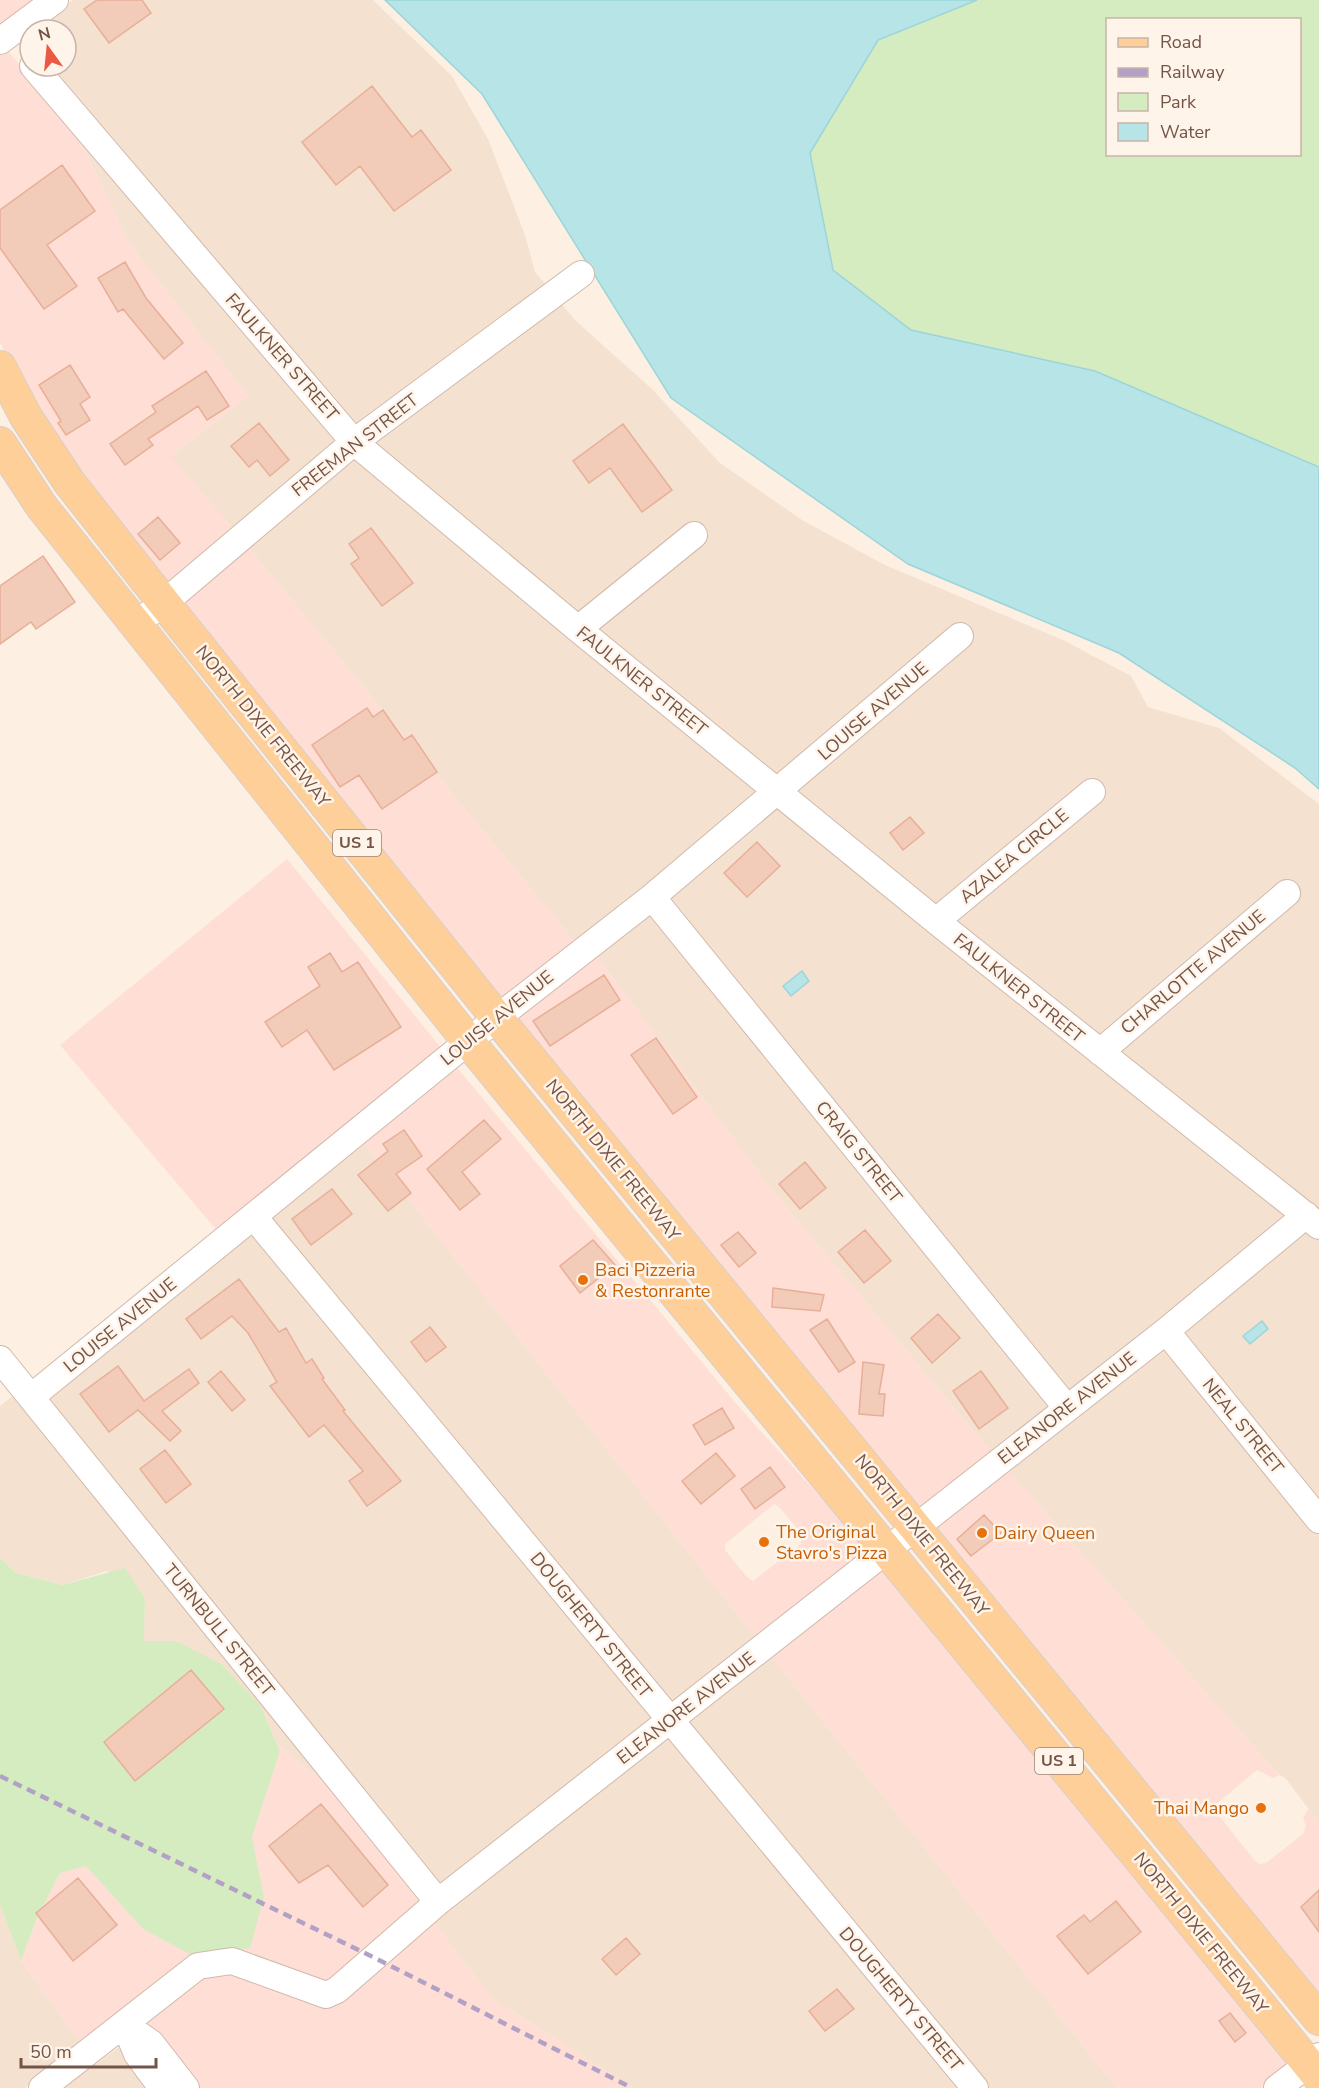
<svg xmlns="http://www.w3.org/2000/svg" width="1319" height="2088" viewBox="0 0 1319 2088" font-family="'Nunito Sans',sans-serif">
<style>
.residential{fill:#f5e1d0}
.commercial{fill:#feded5;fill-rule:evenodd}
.green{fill:#d5ebc0;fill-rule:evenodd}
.water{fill:#b6e4e7;stroke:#9cd5d9;stroke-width:1.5}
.building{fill:#f3cbb9;stroke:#e7af98;stroke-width:1.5}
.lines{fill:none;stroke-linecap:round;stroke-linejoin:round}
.minor-casing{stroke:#d1b9ab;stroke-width:28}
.major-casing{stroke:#d8cfcc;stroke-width:34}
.minor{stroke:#fff;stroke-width:26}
.major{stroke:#fecf98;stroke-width:32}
.rail{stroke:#b2a1c6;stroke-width:4.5;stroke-dasharray:9 6;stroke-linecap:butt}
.food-dot{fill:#e8710a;stroke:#fff4e9;stroke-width:2}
.labels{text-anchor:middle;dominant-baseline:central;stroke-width:5;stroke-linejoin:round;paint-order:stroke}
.shield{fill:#fff4e9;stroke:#9e8478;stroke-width:1.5}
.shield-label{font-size:16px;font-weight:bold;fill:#755448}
.street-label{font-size:18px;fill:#755448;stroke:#fff4e9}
.food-label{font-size:18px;fill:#c56008;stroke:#fff4e9;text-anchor:start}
</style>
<rect width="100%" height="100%" fill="#fdf0e2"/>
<path class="residential" d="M73 0H373L452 76 488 139 525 235 535 272 547 286 355 428 46 66H66V30H32Z
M73 127 340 440 234 530 170 457 248 396 129 243Z
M560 302 575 320 653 390 720 463 802 520 885 565 1063 640 1131 676 1148 707 1219 728 1319 804V1213L1115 1052 1300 895 1288 878 1099 1039 952 921 1105 795 1094 778 936 908 793 792 973 639 961 622 777 779 594 630 707 538 695 521 578 616 370 443Z
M355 454 762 792 576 943 247 546Z
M779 805 1290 1214 1167 1317 1067 1394 665 899Z
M651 911 1053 1406 992 1453 772 1190 595 954Z
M362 1141 757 1639 670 1707 268 1219Z
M1306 1228 1319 1239V1505L1180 1333Z
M253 1231 655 1719 439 1888 45 1399Z
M1165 1345 1319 1535V1823L1286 1779 1279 1775 1006 1468Z
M16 1393 424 1900 420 1903 334 1792 276 1742 260 1705 176 1641H144L145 1598 107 1571 62 1585 16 1573 0 1558V1406Z
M770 1655 1117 2088H987L683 1723Z
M669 1735 962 2088H633L492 1998 432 1920Z
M0 1904 21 1961 82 2045 25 2088H0Z
M123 2044 151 2088H59L94 2062 96 2064Z"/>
<path class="commercial" d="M0 0H37L0 28Z
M6 49 73 127 129 243 248 396 171 456 234 530 165 589 76 476 0 343V54Z
M247 546 576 943 497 1004 178 605Z
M287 859 442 1049 218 1232 60 1045Z
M595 954 772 1190 992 1453 916 1514 510 1020Z
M455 1065 739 1407 869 1551 757 1639 362 1141ZM774 1504 780 1508 801 1533V1544L753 1581 747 1577 725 1550V1544Z
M1006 1468 1279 1775 1273 1778 1257 1770 1215 1805 1217 1813 1255 1861 1259 1864 1266 1863 1303 1834 1306 1826 1303 1818 1308 1809 1319 1823V2003L929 1530Z
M883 1567 1294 2062 1261 2088H1117L770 1655Z
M276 1742 334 1792 420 1903 325 1984 236 1952 264 1897 252 1837 280 1751Z
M86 1866 143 1929 195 1957 82 2045 21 1961 37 1918 60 1873Z
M432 1920 492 1998 633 2088H198L142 2025 202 1976 232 1972 323 2005Z"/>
<path class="green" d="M977 0H1319V467L1095 371 911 330 833 270 810 153 878 40ZM1108 20H1300V154H1108Z
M0 1558 16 1573 62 1585 125 1568 145 1598 144 1641H176L221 1664 260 1705 280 1751 252 1837 264 1897 250 1948 195 1957 143 1929 86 1866 60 1873 37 1918 21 1961 0 1904Z"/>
<path class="water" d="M385 0H977L878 40 810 153 833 270 911 330 1095 371 1319 467V789L1295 768 1119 653 908 564 671 398 482 94Z
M802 971 809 981 791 996 783 986Z
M1262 1321 1268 1329 1250 1344 1243 1336Z"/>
<path class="building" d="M97 0H142L151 13 109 43 84 9Z
M372 86 412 137 421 130 451 170 394 211 360 166 336 185 302 142Z
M62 165 95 211 47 245 77 286 44 309 0 248V210Z
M125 262 146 298 183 343 164 359 123 309 118 312 98 278Z
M70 365 90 397 80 404 90 420 66 435 58 423 61 421 39 385Z
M206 371 229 406 207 420 198 406 148 439 153 445 125 465 110 444 156 412 152 406Z
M259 423 289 460 270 476 257 460 249 467 231 446Z
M623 424 672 490 642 512 610 468 589 483 573 461Z
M158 517 180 543 160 560 138 534Z
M371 528 413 583 382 606 351 564 359 558 349 544Z
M43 556 75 602 36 629 31 622 0 644V586Z
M367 708 373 717 383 710 404 740 412 735 437 772 382 809 359 775 340 787 312 745Z
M910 817 924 833 903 850 890 833Z
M757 842 780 866 747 897 724 873Z
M330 953 342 972 358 962 401 1027 334 1070 307 1030 282 1047 265 1022 320 986 308 967Z
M604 975 620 1000 550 1046 533 1021Z
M656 1038 697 1097 673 1114 631 1055Z
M484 1120 501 1139 462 1172 480 1194 460 1210 427 1169Z
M404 1130 422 1156 396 1174 411 1193 388 1211 358 1175 388 1151 383 1144Z
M805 1162 826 1188 800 1209 779 1184Z
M332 1189 352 1214 311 1245 292 1219Z
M865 1230 891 1261 864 1283 838 1252Z
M738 1232 756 1253 739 1267 721 1245Z
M593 1240 615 1265 580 1293 560 1266Z
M239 1279 279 1332 286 1328 306 1363 312 1359 324 1378 322 1379 345 1410 343 1411 401 1481 367 1506 349 1481 363 1471 324 1425 309 1437 270 1386 277 1382 248 1333 232 1316 201 1339 186 1319Z
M773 1288 824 1295 820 1311 772 1307Z
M938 1314 960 1338 932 1363 911 1338Z
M827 1319 855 1362 839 1372 810 1330Z
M430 1327 446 1347 426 1362 411 1342Z
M863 1362 884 1365 879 1394H885L883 1416 859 1414Z
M118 1366 144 1401 189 1369 199 1383 162 1411 181 1431 170 1441 138 1410 109 1432 80 1394Z
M221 1371 245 1400 232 1411 208 1382Z
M981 1371 1008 1408 979 1429 953 1391Z
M722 1408 734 1428 705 1445 693 1425Z
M165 1450 191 1484 166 1503 140 1469Z
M716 1453 735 1476 701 1504 682 1481Z
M770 1467 785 1487 755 1509 741 1489Z
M984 1515 1001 1533 971 1556 957 1539Z
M191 1670 224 1709 135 1781 104 1742Z
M321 1804 388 1885 363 1907 328 1865 299 1883 269 1846Z
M78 1878 117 1925 73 1961 36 1913Z
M1319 1890V1932L1301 1907Z
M1116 1901 1141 1932 1088 1974 1057 1936 1084 1915 1090 1922Z
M626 1938 640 1954 616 1975 602 1959Z
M837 1989 854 2009 825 2031 809 2011Z
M1230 2013 1246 2033 1235 2042 1219 2021Z"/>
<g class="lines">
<g class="minor-casing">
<path id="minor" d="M0 41 55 0
M33 66 354 442 578 629 936 921 1319 1226
M135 624 164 603 354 442 581 274
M578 629 694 535
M652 897 1066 1407
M936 921 1092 792
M1100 1052 1287 893
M254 1217 975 2088
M1166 1331 1319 1520
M0 1359 438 1902
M31 1397 497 1018 652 897 960 636
M125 2025 151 2043 186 2088
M125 2025 137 2054 162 2088
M42 2088 198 1966 232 1961 326 1995 337 1990 438 1902 1166 1331 1306 1215
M1277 2088 1319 2056"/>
</g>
<g class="major-casing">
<path id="major" d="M0 367 26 417 69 482 164 603 497 1018 1319 2019
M0 443 42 507 468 1041 1319 2077"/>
</g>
<use href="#minor" class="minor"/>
<use href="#major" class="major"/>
<path class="rail" d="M0 1776 373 1957 632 2088"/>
</g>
<g class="food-dot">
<circle cx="583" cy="1280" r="6"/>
<circle cx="982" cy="1533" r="6"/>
<circle cx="764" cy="1542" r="6"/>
<circle cx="1261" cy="1808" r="6"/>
</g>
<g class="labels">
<g class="shield">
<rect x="333" y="830" width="48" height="26" rx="4.5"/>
<rect x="1035" y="1748" width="48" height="26" rx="4.5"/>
</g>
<g class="shield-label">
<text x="357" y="843">US 1</text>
<text x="1059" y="1761">US 1</text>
</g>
<g class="street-label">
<text transform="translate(282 357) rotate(49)">FAULKNER STREET</text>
<text transform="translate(355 445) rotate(-38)">FREEMAN STREET</text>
<text transform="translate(642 681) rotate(39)">FAULKNER STREET</text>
<text transform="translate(873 711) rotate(-41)">LOUISE AVENUE</text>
<text transform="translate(263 726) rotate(51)">NORTH DIXIE FREEWAY</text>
<text transform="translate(1014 856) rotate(-40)">AZALEA CIRCLE</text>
<text transform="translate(1193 972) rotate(-40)">CHARLOTTE AVENUE</text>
<text transform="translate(1019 988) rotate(39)">FAULKNER STREET</text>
<text transform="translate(497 1018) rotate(-39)">LOUISE AVENUE</text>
<text transform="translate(859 1152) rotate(51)">CRAIG STREET</text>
<text transform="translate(613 1160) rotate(51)">NORTH DIXIE FREEWAY</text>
<text transform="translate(120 1325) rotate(-39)">LOUISE AVENUE</text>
<text transform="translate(1067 1408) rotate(-38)">ELEANORE AVENUE</text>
<text transform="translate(1243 1426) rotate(51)">NEAL STREET</text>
<text transform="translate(922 1535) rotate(51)">NORTH DIXIE FREEWAY</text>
<text transform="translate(591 1625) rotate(51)">DOUGHERTY STREET</text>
<text transform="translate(219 1630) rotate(51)">TURNBULL STREET</text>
<text transform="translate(686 1708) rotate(-38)">ELEANORE AVENUE</text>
<text transform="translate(1201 1933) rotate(51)">NORTH DIXIE FREEWAY</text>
<text transform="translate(901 1999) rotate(50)">DOUGHERTY STREET</text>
</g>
<g class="food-label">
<text x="595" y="1270">Baci Pizzeria<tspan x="595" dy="21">&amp; Restonrante</tspan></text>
<text x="776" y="1532">The Original<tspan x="776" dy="21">Stavro's Pizza</tspan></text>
<text x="994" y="1533">Dairy Queen</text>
<text x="1249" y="1808" text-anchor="end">Thai Mango</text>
</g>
</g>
<rect x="1106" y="18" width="195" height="138" fill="#fff4e9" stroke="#c8b4a9" stroke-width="1.5"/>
<rect x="1118" y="38" width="30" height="9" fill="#fecf98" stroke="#c8b4a9" stroke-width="1.5"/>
<text x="1160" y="48" font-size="18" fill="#755448">Road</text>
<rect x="1118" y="68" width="30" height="9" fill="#b2a1c6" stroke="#c8b4a9" stroke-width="1.5"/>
<text x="1160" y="78" font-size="18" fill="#755448">Railway</text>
<rect x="1118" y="93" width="30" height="18" fill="#d5ebc0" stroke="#c8b4a9" stroke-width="1.5"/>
<text x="1160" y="108" font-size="18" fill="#755448">Park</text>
<rect x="1118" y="123" width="30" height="18" fill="#b6e4e7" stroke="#c8b4a9" stroke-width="1.5"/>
<text x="1160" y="138" font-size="18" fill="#755448">Water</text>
<g transform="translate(48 48) rotate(345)"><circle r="28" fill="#fff4e9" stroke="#c8b4a9" stroke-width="1.5"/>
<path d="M0-4.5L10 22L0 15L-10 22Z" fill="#ec5942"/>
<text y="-9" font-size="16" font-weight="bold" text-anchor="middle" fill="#755448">N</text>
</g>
<path d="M21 2058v9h135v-9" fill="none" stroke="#755448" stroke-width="3"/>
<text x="30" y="2058" font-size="18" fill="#755448" stroke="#fff4e9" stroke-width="4.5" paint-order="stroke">50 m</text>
</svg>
